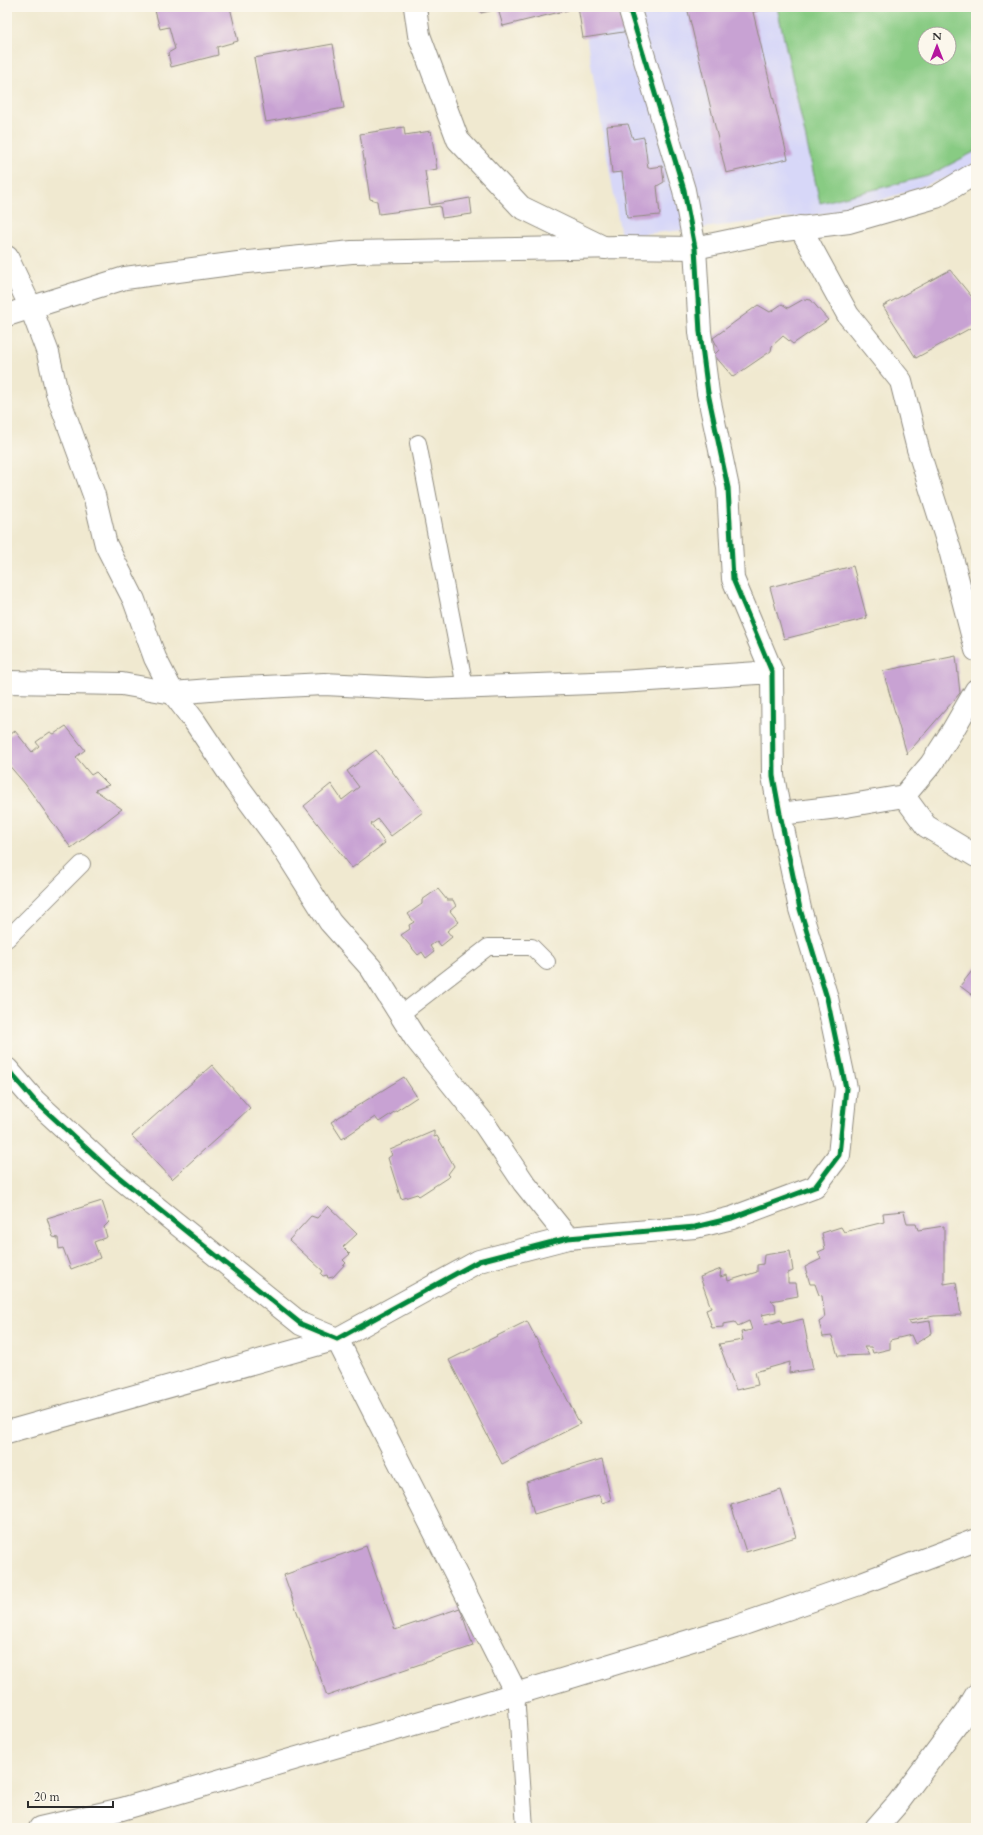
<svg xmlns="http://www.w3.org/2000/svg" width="983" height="1835" viewBox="0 0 983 1835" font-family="Cardo,serif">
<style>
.built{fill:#d7d7f8;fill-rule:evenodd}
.green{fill:#88cb83;stroke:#5a7b57;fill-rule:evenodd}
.building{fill:#c8a2d3}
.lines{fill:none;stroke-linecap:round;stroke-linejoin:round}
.service-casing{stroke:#8e8a7e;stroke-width:18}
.minor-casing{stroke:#8e8a7e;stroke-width:24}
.tertiary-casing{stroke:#8e8a7e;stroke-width:24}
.secondary-casing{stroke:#8e8a7e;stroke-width:24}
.service{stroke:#fff;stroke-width:16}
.minor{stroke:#fff;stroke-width:22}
.tertiary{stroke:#fff;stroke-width:22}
.secondary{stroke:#fff;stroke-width:22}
.cycleway-casing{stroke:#fbf7ec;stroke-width:8}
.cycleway{stroke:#00873e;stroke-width:5}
</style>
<rect width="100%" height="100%" fill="#fbf7ec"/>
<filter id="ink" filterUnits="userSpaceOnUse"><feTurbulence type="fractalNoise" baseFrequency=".025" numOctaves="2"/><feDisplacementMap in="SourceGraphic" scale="8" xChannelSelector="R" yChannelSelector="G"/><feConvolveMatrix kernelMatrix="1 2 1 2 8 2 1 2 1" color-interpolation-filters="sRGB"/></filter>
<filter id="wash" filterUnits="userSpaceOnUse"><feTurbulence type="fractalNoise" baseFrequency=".012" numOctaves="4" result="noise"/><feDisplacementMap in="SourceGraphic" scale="16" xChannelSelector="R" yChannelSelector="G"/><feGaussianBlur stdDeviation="0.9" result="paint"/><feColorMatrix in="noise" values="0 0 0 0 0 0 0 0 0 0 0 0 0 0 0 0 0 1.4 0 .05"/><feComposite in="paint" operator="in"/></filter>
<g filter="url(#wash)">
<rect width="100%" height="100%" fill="#f0e9d0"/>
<path class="built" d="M581 7H976V162L952 176 849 211 685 230 621 236ZM925 34H949V58H925Z"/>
<path class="green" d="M777 7H976V151L928 176 820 203ZM925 34H949V58H925Z"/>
<g id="blocks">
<path class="building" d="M154 7H230L238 41 217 47 218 55 171 67 168 53 175 49 169 27 160 29Z
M480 7H567L568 10 503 26 498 9 481 13Z
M578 7H619L620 17H628L630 31 583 38Z
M687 7H771L753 12 788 159 726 173Z
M333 44 344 108 266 122 254 58Z
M628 124 633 139 644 137 648 168 662 166 664 182 657 186 660 215 627 218 622 172 612 173 607 126Z
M404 127 405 135 431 131 437 169 425 171 430 205 470 198 472 214 442 218 440 206 379 214 377 201 370 199 360 134Z
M950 270 976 302V325L916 358 883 306Z
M804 299 811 300 828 320 793 344 783 336 772 346 771 351 733 377 714 355 719 350 713 338 758 305 770 312 782 304 788 308Z
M853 566 867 618 784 639 770 587Z
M956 656 960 693 907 754 883 671Z
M66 726 85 750 76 757 91 775 96 772 109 785 95 790 122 809 71 848 25 784 7 763V737L15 731 32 752 39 746 36 742 50 732 54 734Z
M376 750 423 812 391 836 378 819 371 824 385 843 352 868 304 806 331 784 342 800 359 787 347 771Z
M438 889 447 900H453L456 906 450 911 459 922 447 931 452 937 441 946 437 941 430 946 434 952 426 958 422 952 418 955 401 935 410 929 409 925 414 922 408 914 422 904V900Z
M976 966V998L960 986Z
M212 1065 250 1108 172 1179 132 1136Z
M404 1077 417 1097 379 1122 375 1117 342 1139 331 1122Z
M434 1131V1137L437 1136 454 1166 448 1174 450 1176 419 1196 417 1194 401 1199 388 1158 392 1155 390 1150Z
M102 1201 109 1222 104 1227 107 1237 94 1242 100 1258 71 1269 63 1248 59 1249 58 1238 53 1237 47 1218Z
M328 1206 357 1234 343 1247 350 1254 343 1260 346 1263 333 1277 328 1278 327 1275 323 1276 321 1274 323 1271 289 1240 311 1216 317 1218Z
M904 1211 907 1224H916L918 1230 944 1226V1284L956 1282 961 1315 934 1316 909 1321V1324L930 1321 932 1333 915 1344 911 1335 890 1340V1349L873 1353 871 1347H864L869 1355 838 1356 832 1336 823 1337 819 1322 825 1318 822 1296 819 1295 815 1284H810L805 1267 821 1259 818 1252 825 1249 822 1233 841 1227 844 1232 884 1222 883 1213Z
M790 1251 793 1271 788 1273V1283H796L798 1296 771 1301 775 1304 776 1312 762 1315 765 1325 781 1320 782 1324 803 1319 813 1369 789 1373 790 1362 755 1372 758 1385 736 1390 719 1344 743 1340 741 1332 752 1330 749 1321 738 1326 735 1322 723 1324V1327L712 1328 706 1310 711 1308 700 1277 721 1269 720 1277 727 1275 728 1281 757 1272V1265L763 1264 764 1255Z
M527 1321 580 1424 502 1464 449 1360Z
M602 1459 611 1500 602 1503 599 1495 534 1514 526 1482Z
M781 1490 796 1537 746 1552 731 1505Z
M366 1546 395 1630 460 1608 473 1646 327 1696 284 1575Z"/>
</g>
</g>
<g filter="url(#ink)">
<use href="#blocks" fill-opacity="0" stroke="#8e8a7e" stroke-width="1"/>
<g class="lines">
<g class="service-casing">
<path id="service" d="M418 443 465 687
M7 939 82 864
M400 1015 488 947H532L547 962
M516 1693 525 1828"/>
</g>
<g class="minor-casing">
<path id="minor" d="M415 7 419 35 458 140 521 207 605 248
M800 227 848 315 901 381 918 449 950 550 976 650
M7 257 31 308 48 353 57 393 94 495 106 545 134 600 155 658 173 693 195 722 235 782 280 843 330 922 371 968 415 1038 485 1125 524 1183 568 1238
M7 682 122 684 173 693 222 689 324 684 426 689 620 682 772 672
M904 796 931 764 953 730 976 690
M780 814 846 806 904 796 926 826 976 856
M7 1069 34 1100 110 1170 301 1324 337 1339 479 1261 568 1238 695 1227 732 1218 815 1187 839 1155 846 1088 827 998 800 909 780 814 773 776 772 672 733 579 728 488 708 393 700 332 695 248 684 190 629 7
M7 1432 337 1339 516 1693
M876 1828 898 1803 966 1712 976 1695"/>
</g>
<g class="tertiary-casing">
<path id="tertiary" d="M7 315 125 278 238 263 352 252 621 247 695 248 776 231 849 222 936 197 976 173"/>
</g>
<g class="secondary-casing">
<path id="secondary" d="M40 1828 122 1809 479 1705 735 1627 859 1584 976 1540"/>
</g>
<use href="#service" class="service"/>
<use href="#minor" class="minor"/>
<use href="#tertiary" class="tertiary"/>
<use href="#secondary" class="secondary"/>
<g class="cycleway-casing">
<path id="cycleway" d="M7 1069 34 1100 110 1170 301 1324 337 1339 479 1261 568 1238 695 1227 732 1218 815 1187 839 1155 846 1088 827 998 800 909 780 814 773 776 772 672 733 579 728 488 708 393 700 332 695 248 684 190 629 7"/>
</g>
<use href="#cycleway" class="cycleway"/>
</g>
</g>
<rect width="983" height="1835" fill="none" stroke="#fbf7ec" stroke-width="24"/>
<g transform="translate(937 46)"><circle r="19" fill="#fbf7ec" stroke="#a8a59f"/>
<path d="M0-3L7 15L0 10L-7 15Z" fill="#b5179e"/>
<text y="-6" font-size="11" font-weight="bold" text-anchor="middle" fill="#2b2b2b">N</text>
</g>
<path d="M28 1801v6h85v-6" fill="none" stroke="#2b2b2b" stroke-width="2"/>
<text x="34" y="1801" font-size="12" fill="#2b2b2b" stroke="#fbf7ec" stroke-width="3" paint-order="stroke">20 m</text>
</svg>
